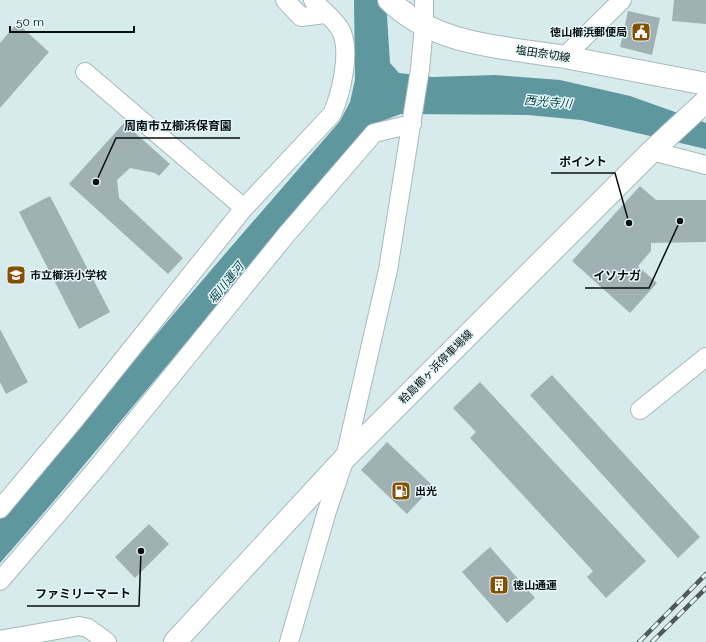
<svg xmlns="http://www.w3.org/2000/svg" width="706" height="642" viewBox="0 0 706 642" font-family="Raleway,'Noto Sans JP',sans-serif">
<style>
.water{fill:#5f979f}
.building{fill:#9fb1b3}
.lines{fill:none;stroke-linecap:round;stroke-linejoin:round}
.minor-casing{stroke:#a8b9bc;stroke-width:20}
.tertiary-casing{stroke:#a8b9bc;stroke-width:24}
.secondary-casing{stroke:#a8b9bc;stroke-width:24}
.minor{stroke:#fff;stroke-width:18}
.tertiary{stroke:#fff;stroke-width:22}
.secondary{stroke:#fff;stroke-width:22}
.rail-casing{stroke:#4e595a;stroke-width:4.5}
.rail{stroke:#e5f7fa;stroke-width:3;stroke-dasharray:9;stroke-linecap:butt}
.labels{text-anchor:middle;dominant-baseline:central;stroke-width:3;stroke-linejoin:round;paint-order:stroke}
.poi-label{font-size:11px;font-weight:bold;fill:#080e0f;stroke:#e5f7fa;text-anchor:start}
.street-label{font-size:11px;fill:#080e0f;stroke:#e5f7fa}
.water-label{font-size:12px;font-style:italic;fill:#053e44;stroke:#e5f7fa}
.leader{fill:none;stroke:#080e0f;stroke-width:1.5}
.callout-dot{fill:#080e0f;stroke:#e5f7fa;stroke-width:1.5}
.callout-label{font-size:12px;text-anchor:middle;font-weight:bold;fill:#080e0f;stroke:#e5f7fa;stroke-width:3;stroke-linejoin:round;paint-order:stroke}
</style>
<rect width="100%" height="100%" fill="#d7eaec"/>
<path class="water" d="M354 0H386L390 63 399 73 432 77 495 75 560 80 630 96 706 123V149L581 120 528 115 401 114 374 124 312 192 53 502 0 563V518L218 262 340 121 350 102 355 80Z"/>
<path class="building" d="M674 0H706V24L672 21Z
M628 11 660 18 652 55 620 47Z
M17 23 49 52 0 108V43Z
M124 123 170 164 159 176 155 173 130 168 117 180 119 198 183 258 168 274 69 184Z
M640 186 656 200H706V242L651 243V251L638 266 657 283 630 313 572 261Z
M50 196 110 312 79 329 19 212Z
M0 329 28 382 6 394 0 382Z
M552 375 700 537 678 558 530 395Z
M480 382 646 561 606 598 587 577 593 571 470 438 476 432 453 408Z
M387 442 433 486 407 514 361 470Z
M149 524 169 544 135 578 115 557Z
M490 547 535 598 507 623 462 572Z"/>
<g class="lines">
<g class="minor-casing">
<path id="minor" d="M285 0 301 17 325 14
M564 57 622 0
M85 72 244 208
M652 151 706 165
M640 410 706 357
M0 509 77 417 244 208 332 114C341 94 352 49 340 29 334 19 321 9 313 0
M0 581 96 469 286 235 374 133 412 124
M0 640 79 626 88 628 107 642
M289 642 327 511 345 458 388 270 420 69 424 26V0"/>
</g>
<g class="tertiary-casing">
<path id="tertiary" d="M389 0C435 46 505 47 565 57 612 66 659 75 706 84"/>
</g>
<g class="secondary-casing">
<path id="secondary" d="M175 642 345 458 652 151 706 101"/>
</g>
<use href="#minor" class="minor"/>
<use href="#tertiary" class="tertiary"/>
<use href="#secondary" class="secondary"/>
<g class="rail-casing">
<path id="rail" d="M639 642 706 574
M652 642 706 588"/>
</g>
<use href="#rail" class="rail"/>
</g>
<defs>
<g id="civic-square" transform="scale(1)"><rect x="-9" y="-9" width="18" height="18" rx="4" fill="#864f00" stroke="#e5f7fa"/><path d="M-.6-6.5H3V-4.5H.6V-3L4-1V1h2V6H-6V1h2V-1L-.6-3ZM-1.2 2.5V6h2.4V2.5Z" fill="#fff"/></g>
<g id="school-square" transform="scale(1)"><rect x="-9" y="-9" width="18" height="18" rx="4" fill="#864f00" stroke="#e5f7fa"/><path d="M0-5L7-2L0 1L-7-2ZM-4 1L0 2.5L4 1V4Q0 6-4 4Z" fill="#fff"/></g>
<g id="fuel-square" transform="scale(1)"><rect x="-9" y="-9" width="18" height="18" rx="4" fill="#864f00" stroke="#e5f7fa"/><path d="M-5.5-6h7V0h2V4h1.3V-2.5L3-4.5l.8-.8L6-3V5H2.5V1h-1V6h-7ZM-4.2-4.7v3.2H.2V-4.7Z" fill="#fff"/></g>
<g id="building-square" transform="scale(1)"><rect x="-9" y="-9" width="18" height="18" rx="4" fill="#864f00" stroke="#e5f7fa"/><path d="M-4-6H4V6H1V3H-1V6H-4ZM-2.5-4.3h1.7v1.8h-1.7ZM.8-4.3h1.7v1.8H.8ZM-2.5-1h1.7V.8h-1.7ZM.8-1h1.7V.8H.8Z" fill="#fff"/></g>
</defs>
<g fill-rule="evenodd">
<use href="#civic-square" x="641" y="32"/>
<use href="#school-square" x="16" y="275"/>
<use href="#fuel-square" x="401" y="491"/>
<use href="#building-square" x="499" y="585"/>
</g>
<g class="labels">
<g class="poi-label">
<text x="627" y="32" text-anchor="end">徳山櫛浜郵便局</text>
<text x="30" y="275">市立櫛浜小学校</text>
<text x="415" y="491">出光</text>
<text x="513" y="585">徳山通運</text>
</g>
<g class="street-label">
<text transform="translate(543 54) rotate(9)">塩田奈切線</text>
<text transform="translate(436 367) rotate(-45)">粭島櫛ヶ浜停車場線</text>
</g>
<g class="water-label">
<text transform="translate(548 102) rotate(5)">西光寺川</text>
<text transform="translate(226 283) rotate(-51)">堀川運河</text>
</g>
</g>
<path class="leader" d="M96 182L116 138H240M629 223L615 173H551M680 221L649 288H585M141 551L139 606H27"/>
<g class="callout-dot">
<circle cx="96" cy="182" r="4"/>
<circle cx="629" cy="223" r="4"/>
<circle cx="680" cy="221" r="4"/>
<circle cx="141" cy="551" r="4"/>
</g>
<g class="callout-label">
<text x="178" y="130">周南市立櫛浜保育園</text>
<text x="583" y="166">ポイント</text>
<text x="617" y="280">イソナガ</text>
<text x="83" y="598">ファミリーマート</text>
</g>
<path d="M10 26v6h124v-6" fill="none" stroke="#080e0f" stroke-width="2"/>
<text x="16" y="26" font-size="12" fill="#080e0f" stroke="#e5f7fa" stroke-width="3" paint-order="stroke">50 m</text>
</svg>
